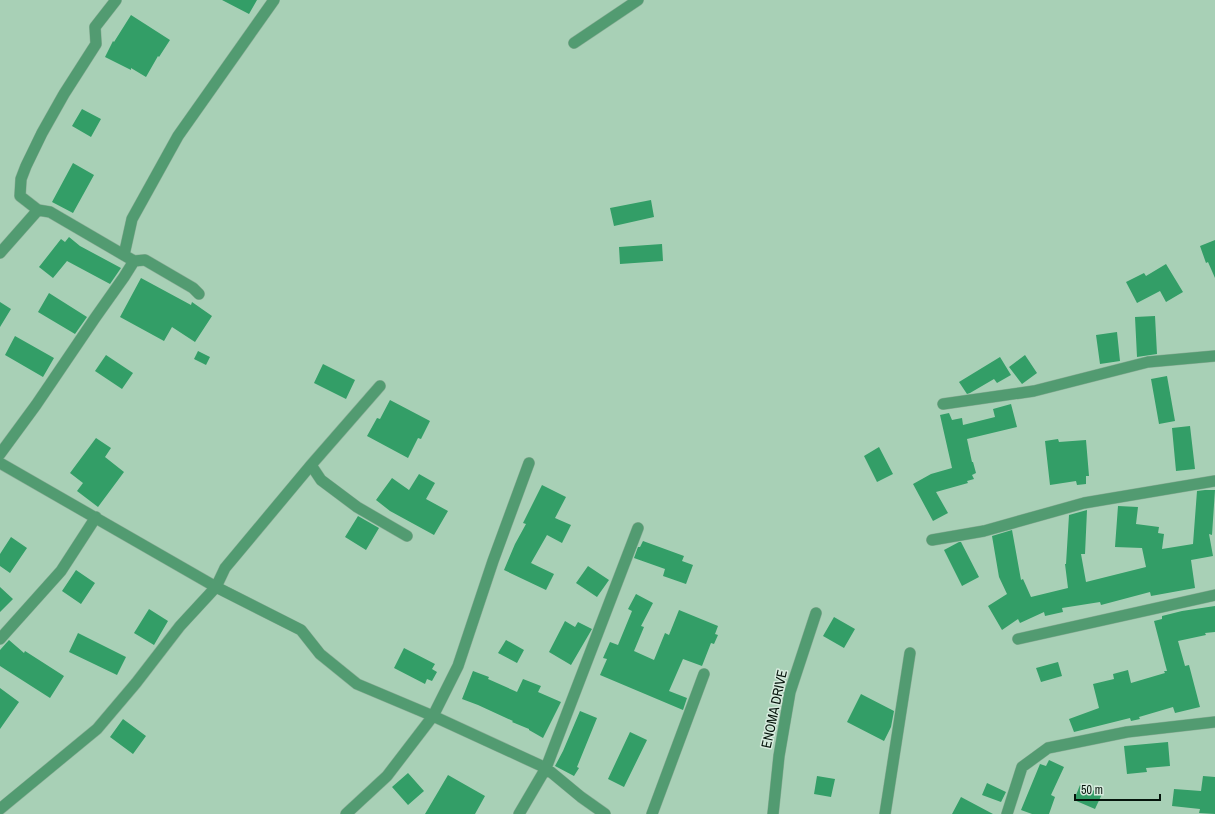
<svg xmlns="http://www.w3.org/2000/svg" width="1215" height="814" viewBox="0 0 1215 814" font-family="'Archivo Narrow',sans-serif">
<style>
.building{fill:#339e67}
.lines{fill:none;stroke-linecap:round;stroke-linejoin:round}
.minor-casing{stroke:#8bae97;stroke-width:12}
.minor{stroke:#529b71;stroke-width:11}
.labels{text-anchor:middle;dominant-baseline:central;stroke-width:3;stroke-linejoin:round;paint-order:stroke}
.street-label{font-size:14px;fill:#06150c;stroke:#d7ebde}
</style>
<rect width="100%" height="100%" fill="#a8d0b6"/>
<path class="building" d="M222 0H257L249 14Z
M131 15 170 40 159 57 158 56 146 77 131 68V70L105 57 113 41 114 42Z
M82 109 101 119 91 137 72 126Z
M73 163 94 175 73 213 52 202Z
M651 200 654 217 614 226 610 208Z
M69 237 80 246 121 268 110 284 67 261 53 278 39 267 61 239 65 242Z
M1215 240V278L1208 262 1206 263 1200 246Z
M662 244 663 261 620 264 619 247Z
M1166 264 1183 292 1166 302 1160 291 1137 303 1126 282 1144 273 1146 276Z
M141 278 191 305 192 302 212 316 195 342 172 327 164 341 120 317Z
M49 293 87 317 75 334 38 312Z
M0 302 11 309 0 327Z
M1155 316 1157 354 1137 357 1135 317Z
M1117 332 1120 361 1100 364 1096 335Z
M15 336 54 358 43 377 5 355Z
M198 351 210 357 206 365 194 359Z
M106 355 133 373 122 389 95 371Z
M1025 355 1037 373 1022 384 1009 367Z
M1000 357 1011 375 997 383 994 379 970 393 967 394 959 382Z
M323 364 355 380 346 399 314 383Z
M1167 376 1175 421 1159 424 1151 379Z
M390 400 430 421 421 439 418 438 408 458 367 436 377 418 380 419Z
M1011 404 1017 427 967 439 972 462H973L976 473 972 475 974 479 967 481 968 483 936 492 948 513 933 521 913 484 931 474 952 468 940 415 949 413 952 420 962 418 963 425 995 417 993 409Z
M1190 426 1195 469 1176 471 1172 428Z
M96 438 111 448 105 457 124 472 98 507 77 491 83 483 70 473Z
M1058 439 1059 442 1086 440 1089 476H1086V484L1077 485 1076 481 1050 485 1045 441Z
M879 447 893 474 877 482 864 456Z
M419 474 435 483 426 499 448 511 434 535 390 511 376 500 392 478 409 490Z
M542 485 566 497 555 518 571 525 562 543 547 535 531 563 554 574 546 590 504 570 515 544 526 524 523 523Z
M1205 490H1215L1212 535 1209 534 1213 556 1191 560 1195 588 1151 596 1150 592 1101 605 1100 602 1062 608 1063 612 1045 616 1044 612 1020 623 1018 619 1002 630 988 606 1007 594 999 577 992 536 1012 530 1021 580 1023 579 1031 597 1068 588 1065 564H1066L1069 515 1087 510 1085 554H1081L1086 582 1146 567 1142 548 1115 547 1118 506 1138 507 1136 524 1159 527 1158 533 1164 534 1162 549 1193 544 1197 491Z
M358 516 379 528 366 550 345 537Z
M11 537 27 548 10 573 0 566V554Z
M643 541 684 556 682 561 693 565 686 584 663 576 665 569 634 558 638 547H640Z
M959 542H961L979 577 962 586 944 550Z
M588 566 609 580 597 597 576 583Z
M76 570 95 583 81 604 62 591Z
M0 587 13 599 0 612Z
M636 594 653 603 641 626 644 627 634 651 654 660 665 633 669 635 679 610 718 626 715 634 718 635 714 644 711 643 702 666 683 659 669 691 687 698 683 710 600 675 607 659 603 658 610 642 618 645 632 611 628 609Z
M1215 606V632L1205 633 1206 635 1178 641 1185 666 1189 665 1200 707 1175 713 1173 707 1139 717 1140 719 1131 721 1130 718 1074 732 1069 719 1099 708 1093 684 1114 679 1113 674 1128 670 1131 683 1165 673 1164 671H1167L1154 621 1162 619V616L1182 611Z
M149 609 168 621 154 645 134 633Z
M834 617 855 629 844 648 823 636Z
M565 621 575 627 578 622 592 629 571 665 549 652Z
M78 633 126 657 117 675 69 652Z
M9 640 24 653 25 651 64 676 50 698 0 666V650Z
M506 640 524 650 517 663 498 653Z
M404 648 435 664 432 669 437 672 432 681 427 679 425 684 394 668Z
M1058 662 1062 676 1041 682 1036 668Z
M473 671 489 677 488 679 517 692 523 679 541 686 538 692 561 702 543 738 529 730V729L512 722 513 721 478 705 462 699Z
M0 688 19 702 0 729Z
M861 694 894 711 891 727 884 741 847 722Z
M580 711 597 718 577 767 579 768 574 776 555 766 563 751Z
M123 719 146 736 133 754 110 737Z
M630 732 647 740 624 787 608 779Z
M1168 742 1170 766 1146 768 1147 772 1127 774 1124 746Z
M1049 760 1064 767 1051 795 1055 797 1049 814H1032L1021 810 1040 764 1046 766Z
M408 773 424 791 408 805 392 787Z
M448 775 485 796 475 814H425Z
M817 776 835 779 831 797 814 794Z
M1203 776 1215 777V814L1199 813 1200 809 1172 806 1174 789 1201 791Z
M987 783 1006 792 1001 802 982 795Z
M1080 785 1102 794 1095 809 1074 800Z
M961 797 993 814H952Z"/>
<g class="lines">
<g class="minor-casing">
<path id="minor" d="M116 0 95 27 96 44 64 94 42 133 26 166 21 179 20 196 38 210 50 212 134 261 145 260 193 288 199 294
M574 43 638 0
M0 253 38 210
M124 255 132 219 178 136 274 0
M943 404 1034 391 1148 362 1215 356
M0 454 36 405 95 318 124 277 134 261
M0 463 216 587 301 630 320 654 357 684 433 716 546 768 581 797 605 814
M311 465 321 480 357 507 407 536
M932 540 984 531 1084 503 1215 481
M0 639 61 571 96 517
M1018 639 1215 595
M0 809 97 729 136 683 180 626 216 587 225 568 311 465 380 386
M346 814 387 776 433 716 458 666 493 561 529 463
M519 814 546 768 638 528
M652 814 704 674
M773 814 779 756 790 692 816 613
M885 814 910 653
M1007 814 1022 767 1048 748 1127 732 1215 722"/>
</g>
<use href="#minor" class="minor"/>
</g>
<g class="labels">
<g class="street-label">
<text transform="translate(774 709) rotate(-78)">ENOMA DRIVE</text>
</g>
</g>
<path d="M1075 794v6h85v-6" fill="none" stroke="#06150c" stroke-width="2"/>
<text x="1081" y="794" font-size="12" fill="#06150c" stroke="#d7ebde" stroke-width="3" paint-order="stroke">50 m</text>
</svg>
